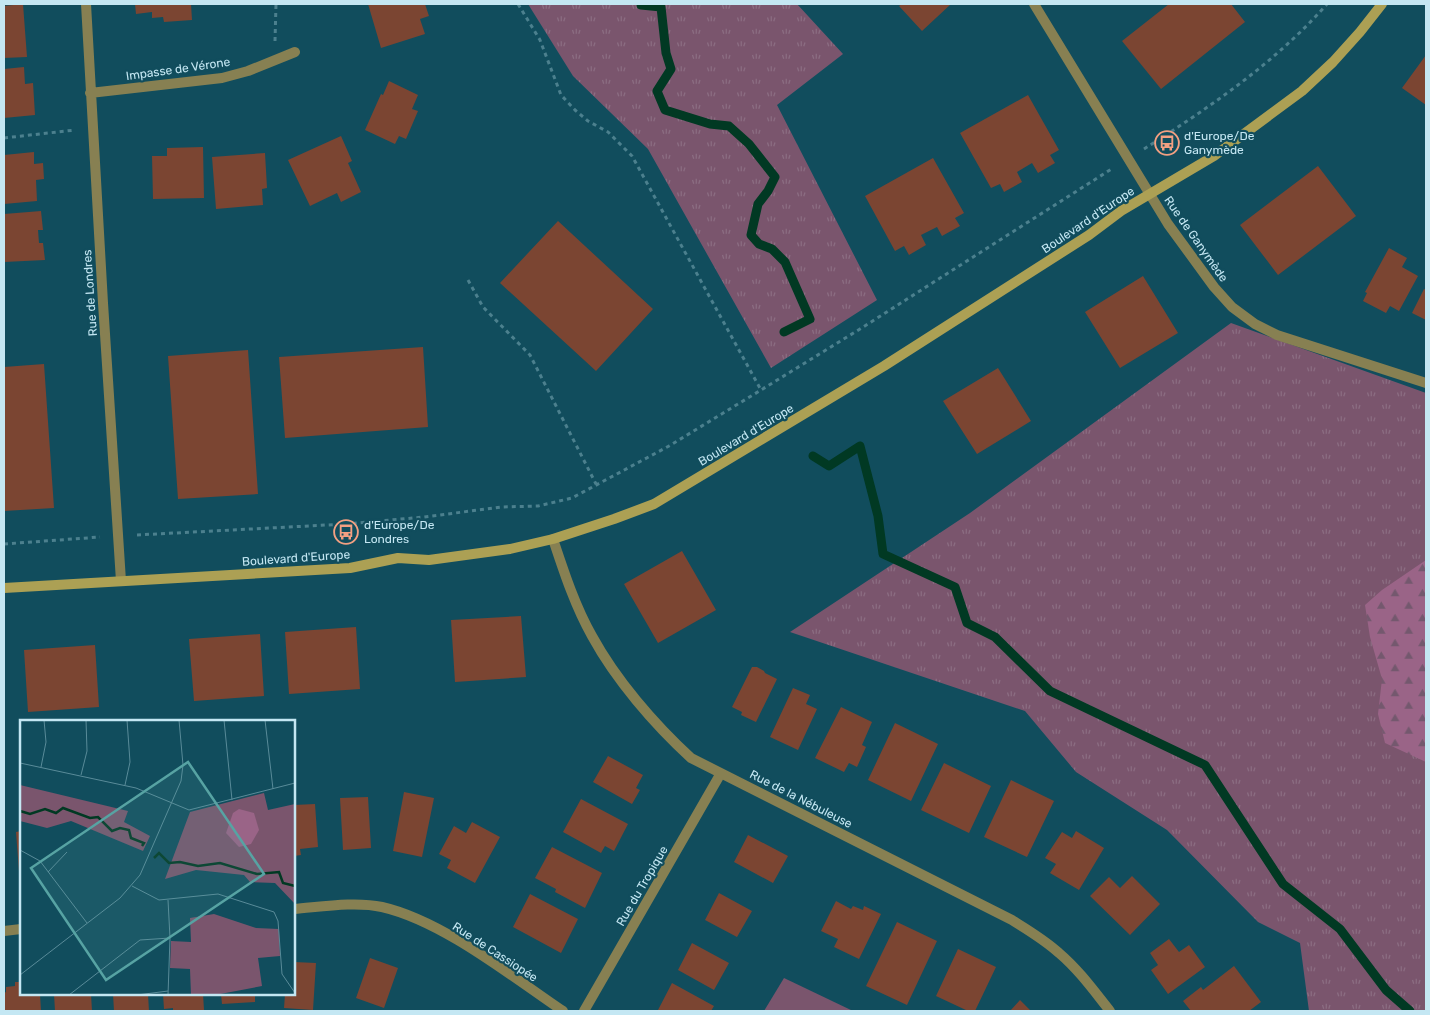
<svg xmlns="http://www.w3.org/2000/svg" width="1430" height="1015" viewBox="0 0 1430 1015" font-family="Rubik,sans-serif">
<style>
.grass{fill:url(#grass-tufts)}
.forest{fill:url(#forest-firs)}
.green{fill:#7a556d}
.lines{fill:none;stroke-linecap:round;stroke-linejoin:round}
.stream{stroke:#013923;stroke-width:9}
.building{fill:#7b4532}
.path{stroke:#4c808e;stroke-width:3;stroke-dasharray:4 4;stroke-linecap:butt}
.street{stroke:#878052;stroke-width:10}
.secondary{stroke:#aca054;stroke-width:10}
.labels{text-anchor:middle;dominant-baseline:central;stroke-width:4.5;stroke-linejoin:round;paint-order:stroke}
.street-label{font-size:12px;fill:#c4e7f3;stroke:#114d5d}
.poi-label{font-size:12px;fill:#c4e7f3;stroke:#114d5d;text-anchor:start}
.inset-river{fill:none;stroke:#013923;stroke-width:2.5}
.inset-road{fill:none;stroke:#598b99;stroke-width:1}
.view{fill:#57a3a3;fill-opacity:0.15;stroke:#57a3a3;stroke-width:2.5}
.inset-edge{fill:none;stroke:#c4e7f3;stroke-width:2.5}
</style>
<defs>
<pattern id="grass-tufts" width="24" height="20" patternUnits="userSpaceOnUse" patternTransform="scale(1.25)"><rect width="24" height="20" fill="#7a556d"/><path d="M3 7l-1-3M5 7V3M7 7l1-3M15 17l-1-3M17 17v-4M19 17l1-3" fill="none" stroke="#8b6d82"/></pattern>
<pattern id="forest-firs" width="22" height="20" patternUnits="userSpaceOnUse" patternTransform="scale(1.25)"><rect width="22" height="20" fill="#9a6487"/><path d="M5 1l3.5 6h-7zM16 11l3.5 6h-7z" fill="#74586e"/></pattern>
</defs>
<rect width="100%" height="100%" fill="#114d5d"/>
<path class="grass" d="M528 4H797L843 54 777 105 877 300 771 368 648 149 573 76Z
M1231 323 1426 393V1011H1309L1300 943 1258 922 1167 830 1076 772 1025 711 790 632 970 513Z"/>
<path class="forest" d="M1426 560V762L1385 743 1378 714 1382 679 1370 637 1365 605 1382 590Z"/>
<path class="green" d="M784 978 853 1011H764Z"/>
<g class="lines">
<path class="stream" d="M641 4V5L661 7 666 53 671 69 657 91 665 110 710 124 729 126 749 144 775 177 768 191 758 204 751 235 759 244 772 249 785 262 810 319 784 332
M813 456 829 466 860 446 878 516 883 554 955 587 967 623 995 637 1050 691 1205 765 1283 884 1340 929 1386 990 1410 1011"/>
</g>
<path class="building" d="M23 4 27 57 4 58V6Z
M135 4H191L192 20 164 22 163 17 152 18V12L136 14Z
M368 4H425L429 16 420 19 425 34 381 48Z
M902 4H951L922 31 899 6Z
M1169 4H1231L1245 22 1161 89 1122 41Z
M1426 55V105L1402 88Z
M24 67 25 84 33 83 35 115 4 118V69Z
M389 81 418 95 412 109 418 111 406 139 399 136 395 144 365 130 381 94 383 95Z
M1028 95 1059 150 1050 155 1055 163 1038 173 1032 163 1017 172 1022 182 1004 192 1000 184 991 188 960 133Z
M341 136 352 161 348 163 361 192 341 202 337 193 310 206 288 160Z
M203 147 204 198 153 199 152 156H167V148Z
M34 152V164L43 163 44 179 36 180 37 201 4 204V155Z
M265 153 267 188 262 189 263 205 216 209 212 157Z
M933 158 964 213 955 218 960 226 942 236 937 227 921 235 926 245 909 255 904 246 895 251 865 196Z
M1318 166 1356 216 1278 275 1240 225Z
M41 211 43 230H38L39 243H43L45 260 4 262V214Z
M558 221 653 309 596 371 500 283Z
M1389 248 1407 258 1402 267 1418 276 1399 311 1390 306 1386 313 1363 301 1367 293 1365 292Z
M1143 276 1178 333 1120 368 1085 312Z
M1424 289 1426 290V320L1412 313Z
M423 347 428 427 285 438 279 357Z
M248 350 258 494 178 499 168 356Z
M44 364 54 508 4 511V367Z
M998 368 1031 421 977 454 943 401Z
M682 551 716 610 658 643 624 584Z
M521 616 526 677 455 682 451 620Z
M356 627 360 689 289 694 285 632Z
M260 634 264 696 194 701 189 639Z
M95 645 99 707 28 712 24 650Z
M752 667H757L764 671 765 673 777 679 756 722 741 715 742 712 732 707Z
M793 688 810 695 806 704 817 709 798 750 770 737Z
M841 707 872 722 862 745 866 747 857 767 849 763 844 772 815 758Z
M895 723 938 744 911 801 868 780Z
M608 756 643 775 636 788 640 790 632 804 593 782Z
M944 763 991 786 969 833 921 810Z
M1011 780 1054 801 1027 857 984 837Z
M404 792 434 798 422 857 393 851Z
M368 797 371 848 343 850 340 798Z
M581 799 628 824 614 851 605 846 601 853 563 832Z
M315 804 318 847 300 849 301 855 294 856V805Z
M472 822 500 837 475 883 447 868 451 860 439 854 454 826 466 833Z
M21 831V871H19L16 832Z
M1076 831 1104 848 1079 890 1050 873 1056 864 1045 858 1062 832 1072 838Z
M748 835 788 856 773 883 734 862Z
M552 847 602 873 585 908 555 892 556 889 535 878Z
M1132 876 1160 904 1130 935 1090 896 1109 877 1120 888Z
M719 893 752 911 737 937 705 920Z
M530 894 578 919 561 953 513 927Z
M836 901 851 909 853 906 863 910 864 906 881 914 859 959 834 947 838 939 821 931Z
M897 922 937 941 907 1005 866 986Z
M1169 939 1179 952 1189 945 1205 967 1168 994 1151 970 1158 965 1150 953Z
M692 943 729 963 714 990 678 970Z
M958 949 996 967 975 1011H968L936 996Z
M370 958 398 968 384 1008 356 998Z
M294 962 316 963 313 1010 284 1008 285 994H294Z
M1234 966 1261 1002 1249 1011H1191L1183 1001 1201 987 1203 990Z
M15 982H21V994H40L41 1011H4V993L6 992V987L15 986Z
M672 983 714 1006 711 1011H661L658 1010Z
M54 994H91L92 1011H55Z
M113 994H148L149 1011H114Z
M163 994H203L204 1010 173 1011V1008L164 1009Z
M221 994H255V1002L222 1004Z
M1020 1000 1031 1011H1010Z"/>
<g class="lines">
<path class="path" d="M518 4 540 40 561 95 575 110 588 121 608 132 632 156 761 390
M275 41 276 4
M4 138 75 130
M1144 149C1210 107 1275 63 1327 4
M468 280 483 307 530 355 596 484
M137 535 346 524 424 517 502 507 538 506 572 498 669 446 761 390 860 329 1113 168
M4 544 100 537"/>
<path class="street" d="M86 4 103 303 121 581
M1034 4 1168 224 1214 287 1232 307 1255 324 1277 335 1426 383
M90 93 222 78 248 71 295 52
M553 539C564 572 575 606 592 636 616 680 654 724 691 758L1012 920C1028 930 1045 940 1059 953 1079 970 1094 991 1110 1011
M294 909C320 907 355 901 382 907 443 921 511 976 563 1011
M4 931 21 929
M584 1011 721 773"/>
<path class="secondary" d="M4 588 350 568 398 558 429 560 510 549 553 539 614 519 654 504 884 366 1089 235 1121 211 1214 156 1302 91 1333 62 1360 32 1382 4"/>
</g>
<defs>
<g id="bus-ring" transform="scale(1.25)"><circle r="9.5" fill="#114d5d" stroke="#f3a082" stroke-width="1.5"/><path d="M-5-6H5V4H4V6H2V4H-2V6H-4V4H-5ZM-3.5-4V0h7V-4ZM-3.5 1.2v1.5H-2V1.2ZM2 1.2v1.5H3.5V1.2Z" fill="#f3a082"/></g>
</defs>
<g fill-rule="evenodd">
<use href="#bus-ring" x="1167" y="143"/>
<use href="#bus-ring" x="346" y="532"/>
</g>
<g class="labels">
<g class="street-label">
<text transform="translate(178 69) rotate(-8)">Impasse de Vérone</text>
<text transform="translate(1088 220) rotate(-34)">Boulevard d'Europe</text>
<text transform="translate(1196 239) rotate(55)">Rue de Ganymède</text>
<text transform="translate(90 293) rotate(-94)">Rue de Londres</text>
<text transform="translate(746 435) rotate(-31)">Boulevard d'Europe</text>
<text transform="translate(296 558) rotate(-4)">Boulevard d'Europe</text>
<text transform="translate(801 799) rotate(27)">Rue de la Nébuleuse</text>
<text transform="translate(642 886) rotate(-60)">Rue du Tropique</text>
<text transform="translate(495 952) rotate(33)">Rue de Cassiopée</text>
</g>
<g class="poi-label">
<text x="1184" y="136">d'Europe/De<tspan x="1184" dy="14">Ganymède</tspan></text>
<text x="364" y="525">d'Europe/De<tspan x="364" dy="14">Londres</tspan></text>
</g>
</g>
<g transform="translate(20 720)">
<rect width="275" height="275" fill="#114d5d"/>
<path d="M0 65 108 91 104 102 130 116 123 131 51 101 27 108 0 101ZM244 73 248 90 275 84V184L255 163 230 162 224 155 176 150 145 159 170 92Z" fill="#7a556d"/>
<path d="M219 89 234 93 239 110 231 124 219 127 206 113 213 93Z" fill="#9a6487"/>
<path d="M194 194 236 208 259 209 260 236 238 238 242 266 195 275H171L170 249 150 248 151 221 171 222 170 198Z" fill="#7a556d"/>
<path class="inset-river" d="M0 91 10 94 25 89 36 93 43 88 70 98 78 97 92 111 100 108 109 110 111 118 124 123 122 126M134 138 139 133 149 143 160 142 178 146 200 143 237 154 259 152 263 163 275 166"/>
<path class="inset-road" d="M204 0 212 80M245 0 253 69M0 43 116 68 169 90 275 63M21 47 26 22 24 0M61 55 67 31 66 0M105 65 110 42 107 0M0 130 20 141 67 203M28 152 47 132M112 166 139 180 198 174 254 192 258 201 262 254 275 273M148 180 150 218 148 275M0 255 100 178 120 155 161 61 163 45 159 0M49 275 120 220 150 218M117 275 148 271"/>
<path class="view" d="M168 42 244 154 86 260 11 148Z"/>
<rect width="275" height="275" class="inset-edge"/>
</g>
<rect width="1430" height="1015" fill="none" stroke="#c4e7f3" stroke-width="10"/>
</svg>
